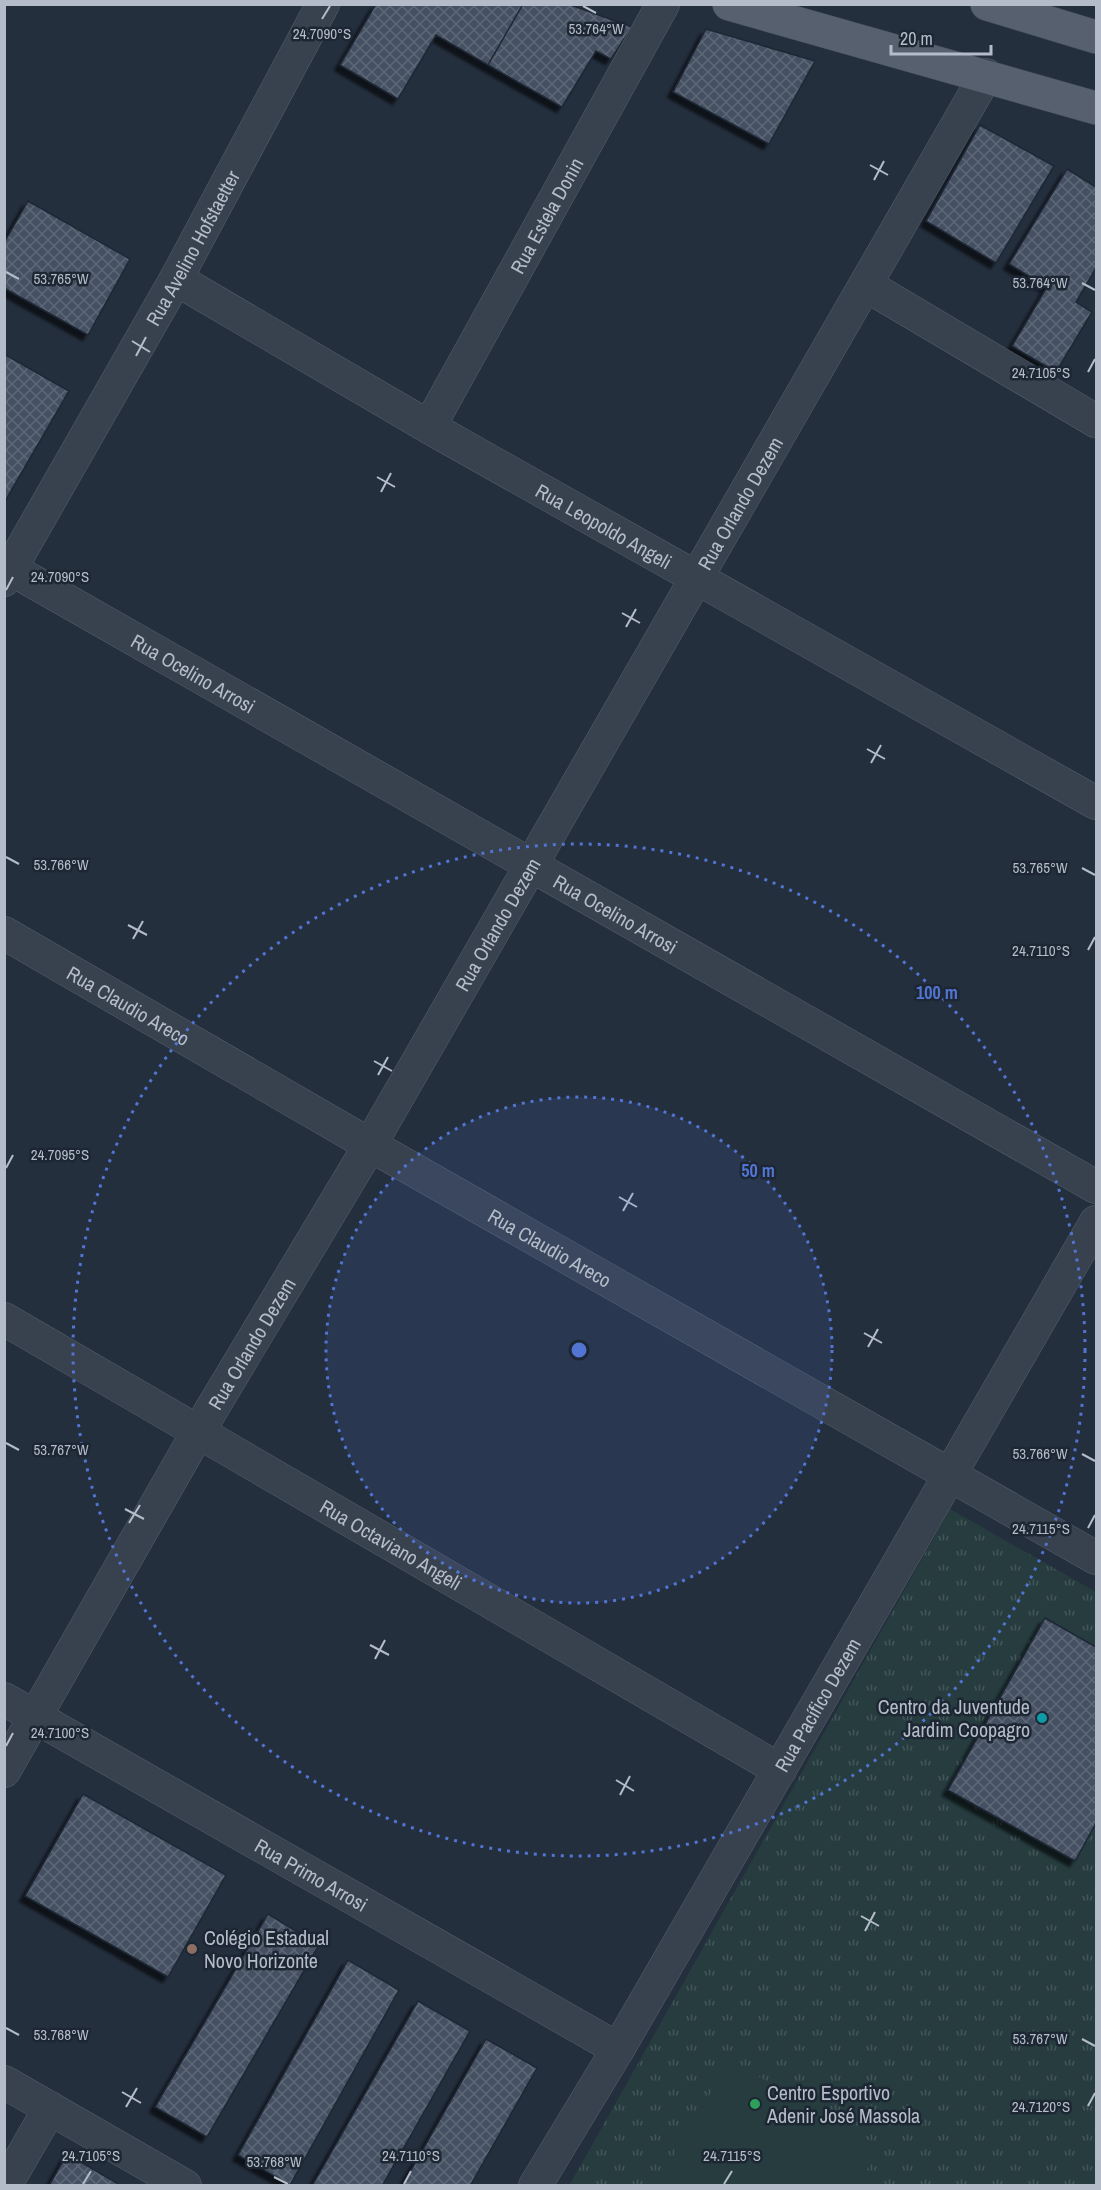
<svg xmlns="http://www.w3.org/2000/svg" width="1101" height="2190" viewBox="0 0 1101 2190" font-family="'Archivo Narrow',sans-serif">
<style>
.grass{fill:url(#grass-tufts)}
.park{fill:#263c3f}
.building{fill:url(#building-cross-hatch);stroke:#1f2835;stroke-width:1.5;filter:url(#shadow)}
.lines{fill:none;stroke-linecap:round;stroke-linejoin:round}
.minor-casing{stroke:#565f6c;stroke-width:34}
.major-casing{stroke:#414a57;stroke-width:34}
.minor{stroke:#38414e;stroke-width:33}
.major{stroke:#56606e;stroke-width:33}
.ticks{fill:none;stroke:#b4bcc9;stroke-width:2}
.ring{fill:none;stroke:#5274d3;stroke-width:3;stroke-dasharray:3 6}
.culture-dot{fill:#0f9aa8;stroke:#1d2633;stroke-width:2}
.education-dot{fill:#8d6e63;stroke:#1d2633;stroke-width:2}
.leisure-dot{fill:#2e9e5b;stroke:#1d2633;stroke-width:2}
.labels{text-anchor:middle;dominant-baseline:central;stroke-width:5;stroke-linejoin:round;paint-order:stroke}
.street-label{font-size:20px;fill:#b4bcc9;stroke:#1d2633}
.poi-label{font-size:20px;fill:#b4bcc9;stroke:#1d2633;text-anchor:start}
.ticks-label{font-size:15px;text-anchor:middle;fill:#b4bcc9;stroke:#1d2633;stroke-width:5;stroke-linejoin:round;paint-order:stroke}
.centre{fill:#5274d3;stroke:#1d2633;stroke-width:3}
.ring-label{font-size:18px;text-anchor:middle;font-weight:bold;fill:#5274d3;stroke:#1d2633;stroke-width:5;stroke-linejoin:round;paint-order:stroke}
</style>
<defs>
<pattern id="grass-tufts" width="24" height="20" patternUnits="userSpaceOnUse" patternTransform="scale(1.5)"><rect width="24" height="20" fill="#263c3f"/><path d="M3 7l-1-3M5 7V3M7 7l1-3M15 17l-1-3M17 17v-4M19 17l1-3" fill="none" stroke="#435659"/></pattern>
<pattern id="building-cross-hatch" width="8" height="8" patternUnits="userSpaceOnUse" patternTransform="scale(1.5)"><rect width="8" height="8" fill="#455162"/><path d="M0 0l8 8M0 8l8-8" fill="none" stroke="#5d6877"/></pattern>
<filter id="shadow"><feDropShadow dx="-5.5" dy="5.5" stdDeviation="1.5" flood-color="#0009"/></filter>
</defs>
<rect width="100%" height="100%" fill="#242f3e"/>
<path class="grass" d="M950 1509 1096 1592V2185L569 2186Z"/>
<path class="park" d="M730 2060 880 2147 858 2185H657Z"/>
<path class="building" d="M376 4H523L488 65 436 35 398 99 340 65Z
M523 4H568L632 27 611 59 596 51 562 107 488 65Z
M706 29 815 61 769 144 673 92Z
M980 125 1054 166 996 263 926 221Z
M1067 169 1096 187V268L1076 302 1092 312 1056 372 1012 346 1047 287 1009 264Z
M28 201 130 259 88 335 4 288V243Z
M4 354 69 391 4 503Z
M1045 1618 1096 1647V1823L1075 1861 948 1790Z
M83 1794 226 1875 168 1977 25 1896Z
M268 1914 319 1945 207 2137 155 2107Z
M348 1960 399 1990 290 2185 238 2155Z
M418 2001 470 2031 382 2186H312Z
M486 2039 537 2068 470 2186H402Z
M67 2154 122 2186H49Z"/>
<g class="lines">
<g class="minor-casing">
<g id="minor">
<path id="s1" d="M176 279 429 427 1096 803"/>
<path d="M866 285 1096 421"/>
<path id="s2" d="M429 427 663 4"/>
<path id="s3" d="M11 569 1096 1187"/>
<path id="s4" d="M4 580 176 279 323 4"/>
<path id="s5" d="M4 933 370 1145 1096 1558"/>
<path id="s6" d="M4 1319 780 1770"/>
<path id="s7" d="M4 1699 618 2049"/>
<path id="s8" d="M4 1771 198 1432 370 1145 986 75"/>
<path d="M4 2082 185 2186"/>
<path d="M5 2186 50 2108"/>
<path id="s9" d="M535 2186 618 2049 1096 1222"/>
</g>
</g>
<g class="major-casing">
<path id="major" d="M729 4 1096 108
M987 4 1096 37"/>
</g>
<use href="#minor" class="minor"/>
<use href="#major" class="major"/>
</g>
<path class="ticks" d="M583 6 596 13M322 19 330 6M870 165 888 175M874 180 884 161M6 272 19 279M1082 283 1095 290M132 341 150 352M136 356 146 337M1088 372 1095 359M377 477 395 487M381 492 391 473M6 590 13 577M622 613 640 623M626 627 636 609M867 749 885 759M871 763 881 745M6 857 19 864M1082 868 1095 875M128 925 147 935M133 939 143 921M1088 950 1095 937M374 1061 392 1071M378 1075 388 1057M6 1168 13 1155M619 1197 637 1207M623 1211 633 1193M864 1333 882 1343M868 1347 878 1329M6 1443 19 1450M1082 1454 1095 1461M125 1509 144 1519M129 1523 140 1505M1088 1528 1095 1515M370 1645 389 1655M375 1659 385 1640M6 1746 13 1733M616 1780 634 1791M620 1795 630 1776M861 1916 879 1926M865 1931 875 1912M6 2028 19 2035M1082 2039 1095 2046M122 2092 141 2103M1088 2106 1095 2093M126 2107 137 2088M274 2177 288 2184M83 2184 91 2171M404 2184 411 2171M724 2184 732 2171"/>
<circle cx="579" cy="1350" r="253" fill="#5274d3" fill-opacity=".12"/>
<g class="ring">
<circle cx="579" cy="1350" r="253"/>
<circle cx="579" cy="1350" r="506"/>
</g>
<circle class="culture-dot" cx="1042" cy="1718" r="6"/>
<circle class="education-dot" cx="192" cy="1949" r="6"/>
<circle class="leisure-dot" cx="755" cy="2104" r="6"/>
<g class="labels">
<g class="street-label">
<text stroke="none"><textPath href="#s2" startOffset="242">Rua Estela Donin</textPath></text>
<text stroke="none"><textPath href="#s4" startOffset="382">Rua Avelino Hofstaetter</textPath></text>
<text stroke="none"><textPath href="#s8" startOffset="1466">Rua Orlando Dezem</textPath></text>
<text stroke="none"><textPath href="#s1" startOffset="494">Rua Leopoldo Angeli</textPath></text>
<text stroke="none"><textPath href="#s3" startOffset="210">Rua Ocelino Arrosi</textPath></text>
<text stroke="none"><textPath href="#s3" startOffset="696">Rua Ocelino Arrosi</textPath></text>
<text stroke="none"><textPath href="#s8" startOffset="980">Rua Orlando Dezem</textPath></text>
<text stroke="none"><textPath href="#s5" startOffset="144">Rua Claudio Areco</textPath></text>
<text stroke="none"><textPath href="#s5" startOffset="630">Rua Claudio Areco</textPath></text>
<text stroke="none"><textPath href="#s8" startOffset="494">Rua Orlando Dezem</textPath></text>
<text stroke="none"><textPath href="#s6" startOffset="448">Rua Octaviano Angeli</textPath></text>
<text stroke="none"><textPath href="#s9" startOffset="558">Rua Pacífico Dezem</textPath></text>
<text stroke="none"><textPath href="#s7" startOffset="354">Rua Primo Arrosi</textPath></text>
</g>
<g class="poi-label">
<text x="1030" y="1706" text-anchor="end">Centro da Juventude<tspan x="1030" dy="23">Jardim Coopagro</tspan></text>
<text x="204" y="1937">Colégio Estadual<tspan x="204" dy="23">Novo Horizonte</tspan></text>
<text x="767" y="2092">Centro Esportivo<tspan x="767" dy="23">Adenir José Massola</tspan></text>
</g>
</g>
<g class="ticks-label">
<text x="596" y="34">53.764°W</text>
<text x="322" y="39">24.7090°S</text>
<text x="61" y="284">53.765°W</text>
<text x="1040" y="288">53.764°W</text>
<text x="1041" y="378">24.7105°S</text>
<text x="60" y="582">24.7090°S</text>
<text x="61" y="870">53.766°W</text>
<text x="1040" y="873">53.765°W</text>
<text x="1041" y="956">24.7110°S</text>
<text x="60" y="1160">24.7095°S</text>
<text x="61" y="1455">53.767°W</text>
<text x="1040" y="1459">53.766°W</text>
<text x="1041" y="1534">24.7115°S</text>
<text x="60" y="1738">24.7100°S</text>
<text x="61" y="2040">53.768°W</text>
<text x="1040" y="2044">53.767°W</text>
<text x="1041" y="2112">24.7120°S</text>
<text x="91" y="2161">24.7105°S</text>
<text x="411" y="2161">24.7110°S</text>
<text x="732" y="2161">24.7115°S</text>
<text x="274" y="2167">53.768°W</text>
</g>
<circle cx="579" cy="1350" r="9" class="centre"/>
<g class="ring-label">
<text x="937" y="999">100 m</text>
<text x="758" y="1177">50 m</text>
</g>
<rect width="1101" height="2190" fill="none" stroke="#b4bcc9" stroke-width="12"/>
<path d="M891 45v9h100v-9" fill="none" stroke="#b4bcc9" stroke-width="3"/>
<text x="900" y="45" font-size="18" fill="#b4bcc9" stroke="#1d2633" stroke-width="4.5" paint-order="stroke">20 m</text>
</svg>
